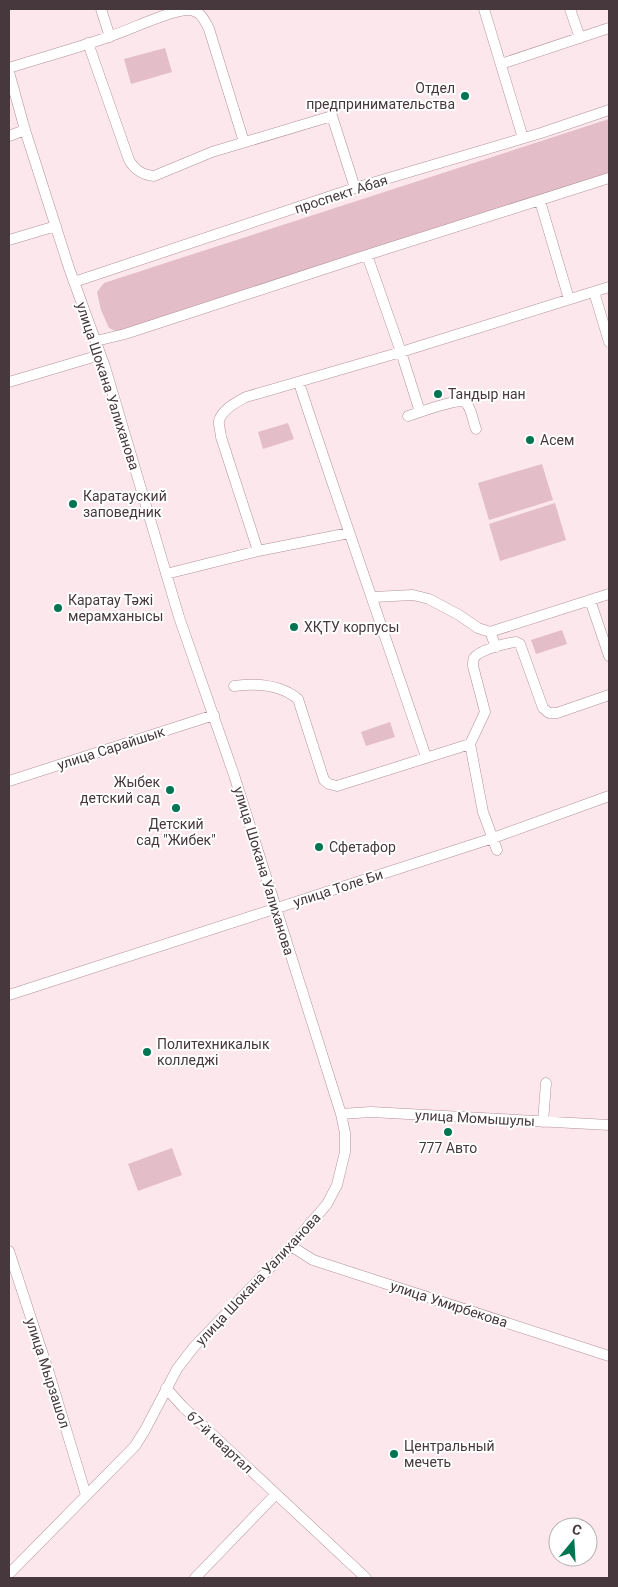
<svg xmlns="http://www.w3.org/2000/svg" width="618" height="1587" viewBox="0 0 618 1587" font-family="Roboto,sans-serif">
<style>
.green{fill:#e3bdc7}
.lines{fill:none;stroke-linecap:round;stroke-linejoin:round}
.street-casing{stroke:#b29199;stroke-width:11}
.street{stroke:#fff;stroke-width:10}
.poi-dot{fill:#007551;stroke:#fff;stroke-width:2}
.labels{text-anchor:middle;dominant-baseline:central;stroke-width:4;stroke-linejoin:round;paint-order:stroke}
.poi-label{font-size:14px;fill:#46383c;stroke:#fff;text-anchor:start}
.street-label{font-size:14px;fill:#46383c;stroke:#fff}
</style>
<rect width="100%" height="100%" fill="#fce7ec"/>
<path class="green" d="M165 48 172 72 131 84 124 59Z
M609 119V174L122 334 109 328 101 310 97 292 104 283Z
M288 423 294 439 263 449 258 432Z
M542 464 553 500 489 520 478 483Z
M555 503 566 540 500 561 489 524Z
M562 630 567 644 536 654 531 640Z
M390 722 395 737 366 746 361 732Z
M172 1148 182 1175 138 1191 128 1164Z"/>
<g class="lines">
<g class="street-casing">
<path id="street" d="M101 9 110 37
M484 9 523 138
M570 9 580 38
M88 43 129 160C135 170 142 175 154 176L212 152 332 116 355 188
M501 64 609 28
M9 68C43 57 78 48 111 36 130 30 170 10 188 10 200 10 204 19 209 29L244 142
M9 72 25 130 69 268 105 367 179 617 234 775 341 1114 345 1133V1152L337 1185 327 1204 291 1246 193 1348 177 1369 145 1430 135 1446 9 1574
M9 136 25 130
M540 201 569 299
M9 240 56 226
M367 255 401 352 420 412
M74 282 355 188 541 133 609 110
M594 292 609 342
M96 341 125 334 367 255 609 178
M9 382 100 355
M299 383C340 508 384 632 426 757
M408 416C418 413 459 397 466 403 472 409 473 422 476 429
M258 551 221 437C221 432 218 425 219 421 222 409 237 402 246 397L401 352 609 287
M166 574 258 551 349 533
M373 597 413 595 429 599 459 615 478 628 490 632 496 647
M590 600 609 656
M490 632 609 594
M234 686C256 683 280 684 298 699L324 780 329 784 337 786 470 744
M9 781 214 715
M497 850 483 812 470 744 485 712 473 666C473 663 473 660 474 658 479 650 506 643 516 642L520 644 543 708 549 713H557L609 695
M9 995 493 838 609 796
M341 1114 371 1112 609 1125
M543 1122 546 1083
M291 1246 313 1260 609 1356
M9 1251 49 1373 86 1495
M166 1388 183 1407 366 1578
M195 1578 276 1494"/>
</g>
<use href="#street" class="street"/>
</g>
<g class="poi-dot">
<circle cx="465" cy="96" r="5"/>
<circle cx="438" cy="394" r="5"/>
<circle cx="530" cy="440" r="5"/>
<circle cx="73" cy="504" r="5"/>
<circle cx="58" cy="608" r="5"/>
<circle cx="294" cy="627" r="5"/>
<circle cx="170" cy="790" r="5"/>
<circle cx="176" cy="808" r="5"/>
<circle cx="319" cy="847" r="5"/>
<circle cx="147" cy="1052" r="5"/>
<circle cx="448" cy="1132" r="5"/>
<circle cx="394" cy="1454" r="5"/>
</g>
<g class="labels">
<g class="poi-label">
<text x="455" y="88" text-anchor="end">Отдел<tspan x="455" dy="16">предпринимательства</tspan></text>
<text x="448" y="394">Тандыр нан</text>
<text x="540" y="440">Асем</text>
<text x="83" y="496">Каратауский<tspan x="83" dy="16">заповедник</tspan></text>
<text x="68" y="600">Каратау Тәжі<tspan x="68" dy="16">мерамханысы</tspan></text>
<text x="304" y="627">ХҚТУ корпусы</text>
<text x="160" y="782" text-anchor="end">Жыбек<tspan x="160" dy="16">детский сад</tspan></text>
<text x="176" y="824" text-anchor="middle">Детский<tspan x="176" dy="16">сад "Жибек"</tspan></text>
<text x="329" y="847">Сфетафор</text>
<text x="157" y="1044">Политехникалык<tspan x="157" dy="16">колледжі</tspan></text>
<text x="448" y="1148" text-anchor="middle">777 Авто</text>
<text x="404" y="1446">Центральный<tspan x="404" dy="16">мечеть</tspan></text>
</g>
<g class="street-label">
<text transform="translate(341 194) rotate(-18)">проспект Абая</text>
<text transform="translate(108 386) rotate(72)">улица Шокана Уалиханова</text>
<text transform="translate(111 748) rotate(-18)">улица Сарайшык</text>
<text transform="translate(264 871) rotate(73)">улица Шокана Уалиханова</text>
<text transform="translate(338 888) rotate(-18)">улица Толе Би</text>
<text transform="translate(475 1118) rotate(3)">улица Момышулы</text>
<text transform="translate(258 1279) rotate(-47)">улица Шокана Уалиханова</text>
<text transform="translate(449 1304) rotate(18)">улица Умирбекова</text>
<text transform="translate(48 1373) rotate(72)">улица Мырзашол</text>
<text transform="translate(220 1442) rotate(43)">67-й квартал</text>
</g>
</g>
<rect width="618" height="1587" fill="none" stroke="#46383c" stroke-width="20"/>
<g transform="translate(573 1542) rotate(18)"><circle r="24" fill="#ffffff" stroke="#b5afb1"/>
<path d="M0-4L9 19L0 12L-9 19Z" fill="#007551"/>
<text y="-8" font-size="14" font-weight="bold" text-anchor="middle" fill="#46383c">С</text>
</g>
</svg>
